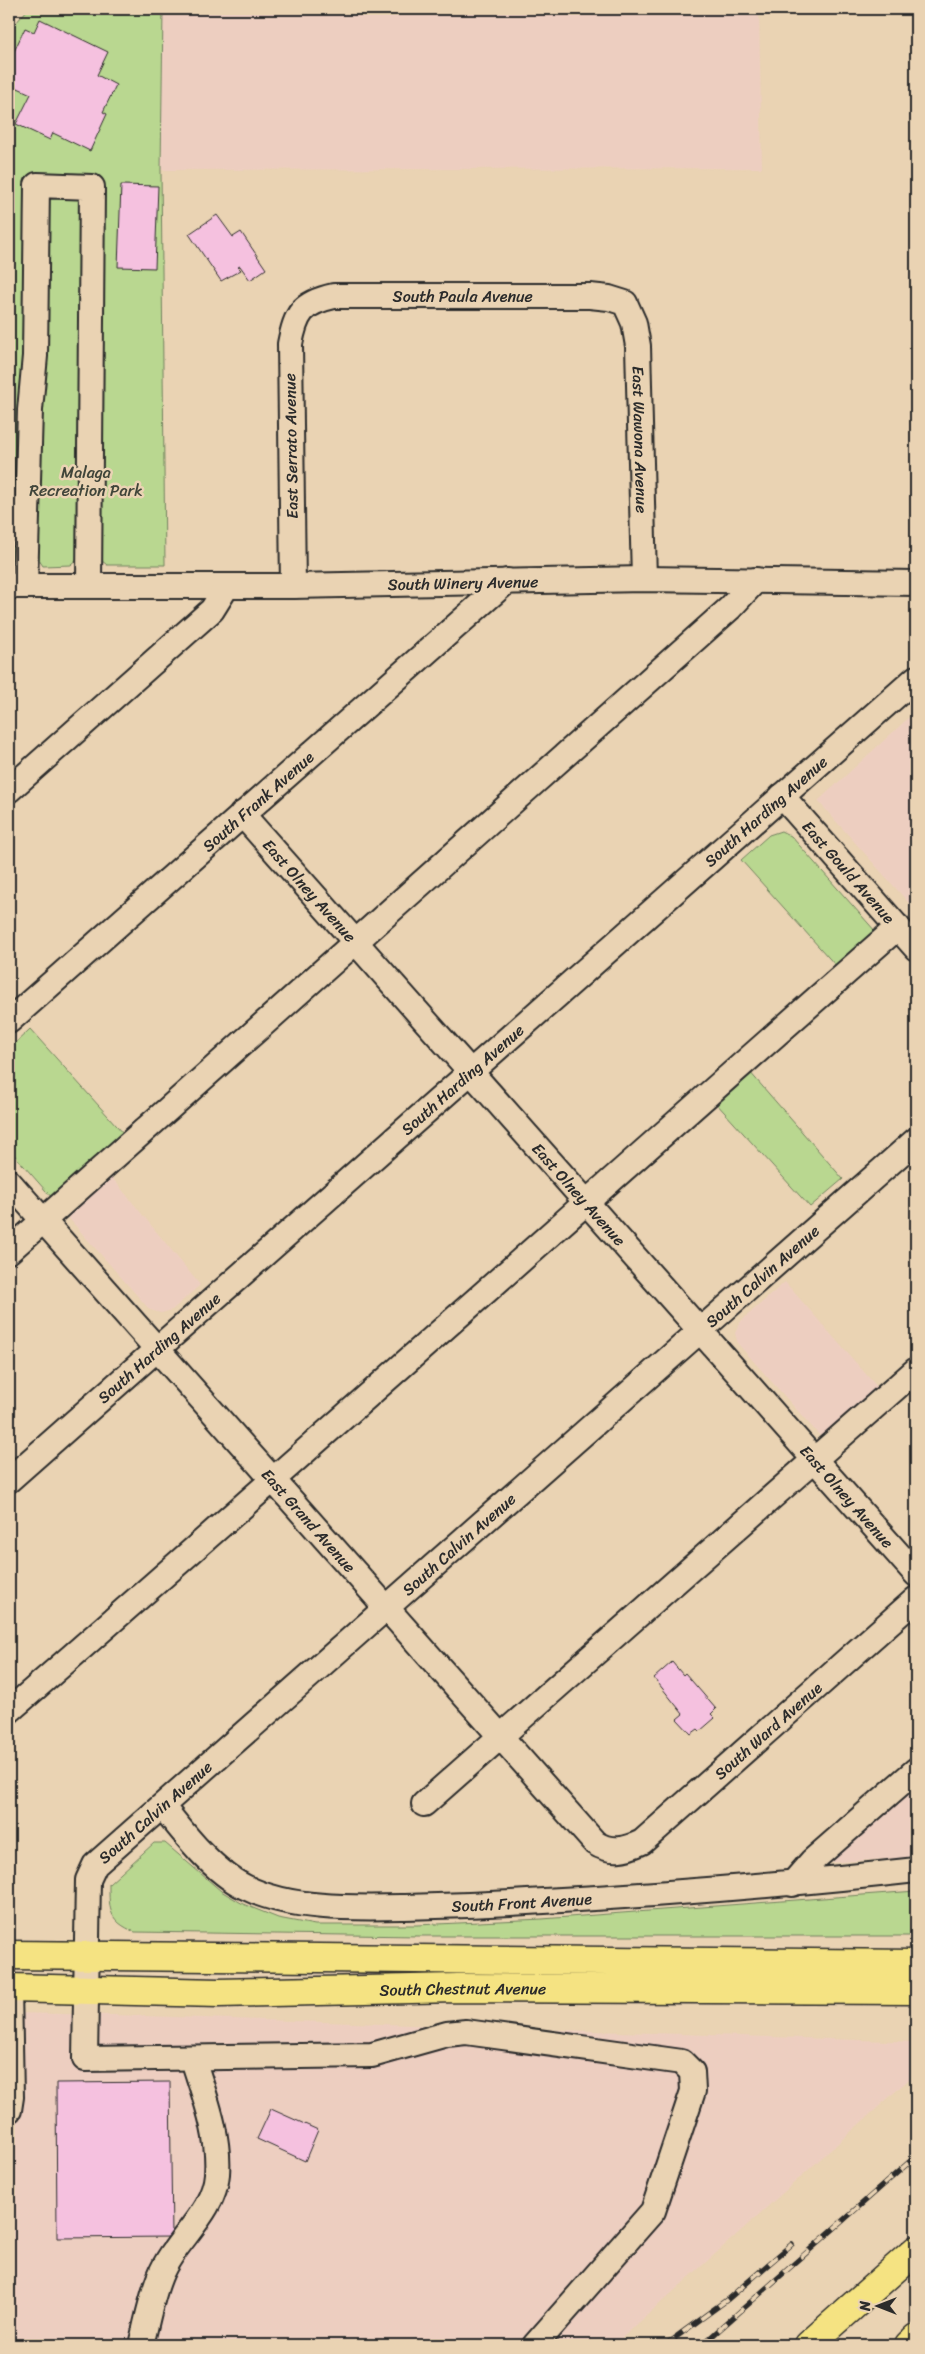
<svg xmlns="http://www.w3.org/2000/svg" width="925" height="2354" viewBox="0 0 925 2354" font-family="Sriracha,sans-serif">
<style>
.built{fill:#edcec0}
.green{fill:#b9d790;stroke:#72815e}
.building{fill:#f5c1df;stroke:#2b2b2b}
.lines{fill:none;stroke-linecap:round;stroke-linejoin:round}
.minor-casing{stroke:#2b2b2b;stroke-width:28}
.major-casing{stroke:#2b2b2b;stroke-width:31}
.minor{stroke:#ead3b3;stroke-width:24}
.major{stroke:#f5e382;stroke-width:28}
.rail-casing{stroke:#2b2b2b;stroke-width:5.5}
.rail{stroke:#ead3b3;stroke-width:4;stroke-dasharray:11;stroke-linecap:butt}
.labels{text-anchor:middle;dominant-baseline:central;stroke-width:5;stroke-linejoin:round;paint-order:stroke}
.street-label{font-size:16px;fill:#2b2b2b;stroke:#ead3b3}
.park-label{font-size:16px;fill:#40453a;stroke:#ead3b3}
</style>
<rect width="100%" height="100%" fill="#ead3b3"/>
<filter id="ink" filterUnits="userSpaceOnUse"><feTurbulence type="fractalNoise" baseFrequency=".02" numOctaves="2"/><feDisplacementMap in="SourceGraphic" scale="10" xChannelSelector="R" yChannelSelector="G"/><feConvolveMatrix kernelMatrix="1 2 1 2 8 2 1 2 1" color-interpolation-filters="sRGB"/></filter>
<g filter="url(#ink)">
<path class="built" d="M163 9H759L762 168 161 170Z
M916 711V911L818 801Z
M110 1175 200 1285 172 1310 161 1313 150 1310 65 1214Z
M785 1282 879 1389 822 1438 738 1344 735 1333 741 1321Z
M916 1781V1857L825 1863Z
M9 2013 113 2015 916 2042V2073L614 2345H9Z"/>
<path class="green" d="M28 9H163L161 170 165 565H107L101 560H77L71 565 43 566 39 560 9 559V31Z
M781 831 791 836 876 932 837 967 741 860 769 835Z
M30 1029 125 1135 53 1199 9 1149V1049Z
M749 1071 843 1179 810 1207 715 1102Z
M154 1843H165L221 1891 243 1904 278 1918 315 1925H417L542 1919 916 1891V1936H418L135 1932C109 1921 109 1911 109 1884Z"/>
<path class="building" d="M40 19 108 52 97 75 116 85 103 112 107 114 90 151 53 133 50 140 16 124 31 94 9 84V62L25 28 34 32Z
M121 185 158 186 155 268 118 267Z
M217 215 233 237 241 232 266 269 250 280 240 266 238 267 241 270 221 281 189 234Z
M672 1662 683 1675 685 1673 716 1709 711 1714 715 1718 700 1731 698 1729 691 1734 677 1719 683 1714 654 1678Z
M170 2082 172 2237 57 2238 56 2083Z
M271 2109 318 2130 305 2161 257 2139Z"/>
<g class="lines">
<g class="minor-casing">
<g id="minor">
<path id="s1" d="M9 586H293L644 579 916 583"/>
<path d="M25 586 30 410 35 356 37 185 92 187 89 585"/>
<path id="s2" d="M293 586 290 344C296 313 302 303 334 296H590L609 298 625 303 634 323 638 346 644 579"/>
<path d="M9 790 212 610 227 586"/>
<path id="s3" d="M782 796 916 948"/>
<path id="s4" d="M242 814 916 1574"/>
<path id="s5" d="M9 1021 507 581"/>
<path id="s6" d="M9 1182 595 1843C611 1853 625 1850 642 1842L916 1599"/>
<path d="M9 1251 730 608 756 580"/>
<path id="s7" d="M9 1480 916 678"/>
<path d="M9 1711C307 1452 601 1188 898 927"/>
<path d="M424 1804 916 1370"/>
<path id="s8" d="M163 1807C184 1834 214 1872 245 1887 290 1910 355 1908 405 1907 452 1906 498 1904 544 1901 668 1894 792 1884 916 1870"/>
<path d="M792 1884 812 1861 916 1770"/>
<path d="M9 2110 11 2097 9 1988"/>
<path d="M141 2345C147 2322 151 2298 160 2276 174 2240 214 2214 217 2174 220 2134 204 2095 193 2059"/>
<path id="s9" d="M535 2345 653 2211 693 2091 692 2072 682 2062 466 2032 447 2034 372 2055 85 2059 88 1880 95 1865 916 1140"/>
</g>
</g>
<g class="major-casing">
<g id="major">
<path d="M9 1955C311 1956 614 1963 916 1964"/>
<path id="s10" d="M9 1988 219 1993 458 1988 916 1990"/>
<path d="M809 2345 916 2250"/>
<path d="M909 2345 916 2338"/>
</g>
</g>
<use href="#minor" class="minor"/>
<use href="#major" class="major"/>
<g class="rail-casing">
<path id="rail" d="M665 2345 728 2299 792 2244
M702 2345 916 2156"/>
</g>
<use href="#rail" class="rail"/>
</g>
</g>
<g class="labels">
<g class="street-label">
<text stroke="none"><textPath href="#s2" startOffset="442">South Paula Avenue</textPath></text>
<text stroke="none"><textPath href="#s2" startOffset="744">East Wawona Avenue</textPath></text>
<text transform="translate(291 446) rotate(-91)">East Serrato Avenue</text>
<text stroke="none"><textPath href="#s1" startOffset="454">South Winery Avenue</textPath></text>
<text stroke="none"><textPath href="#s5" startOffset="332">South Frank Avenue</textPath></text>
<text stroke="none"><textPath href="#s7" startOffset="1010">South Harding Avenue</textPath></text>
<text stroke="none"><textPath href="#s3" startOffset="101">East Gould Avenue</textPath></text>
<text stroke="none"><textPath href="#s4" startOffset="102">East Olney Avenue</textPath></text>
<text stroke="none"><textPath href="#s7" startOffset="605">South Harding Avenue</textPath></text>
<text stroke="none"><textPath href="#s4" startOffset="508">East Olney Avenue</textPath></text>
<text stroke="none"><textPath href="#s9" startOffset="2026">South Calvin Avenue</textPath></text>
<text stroke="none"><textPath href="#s7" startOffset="200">South Harding Avenue</textPath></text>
<text stroke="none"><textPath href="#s4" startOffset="912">East Olney Avenue</textPath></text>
<text stroke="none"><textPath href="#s6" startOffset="452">East Grand Avenue</textPath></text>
<text stroke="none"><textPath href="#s9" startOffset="1621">South Calvin Avenue</textPath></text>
<text stroke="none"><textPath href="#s6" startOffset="1101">South Ward Avenue</textPath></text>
<text stroke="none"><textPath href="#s9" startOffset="1216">South Calvin Avenue</textPath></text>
<text stroke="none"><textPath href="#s8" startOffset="395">South Front Avenue</textPath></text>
<text stroke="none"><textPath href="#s10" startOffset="454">South Chestnut Avenue</textPath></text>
</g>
<g class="park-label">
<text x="86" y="472">Malaga<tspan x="86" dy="18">Recreation Park</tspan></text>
</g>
</g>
<rect width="925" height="2354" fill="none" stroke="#ead3b3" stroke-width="30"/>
<rect x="15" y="15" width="895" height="2324" fill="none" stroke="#2b2b2b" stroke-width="2" filter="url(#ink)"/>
<g transform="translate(878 2306) rotate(270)" stroke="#ead3b3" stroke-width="4" paint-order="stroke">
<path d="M0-4L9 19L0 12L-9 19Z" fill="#2b2b2b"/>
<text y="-8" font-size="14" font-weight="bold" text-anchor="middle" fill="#2b2b2b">N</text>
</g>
</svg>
